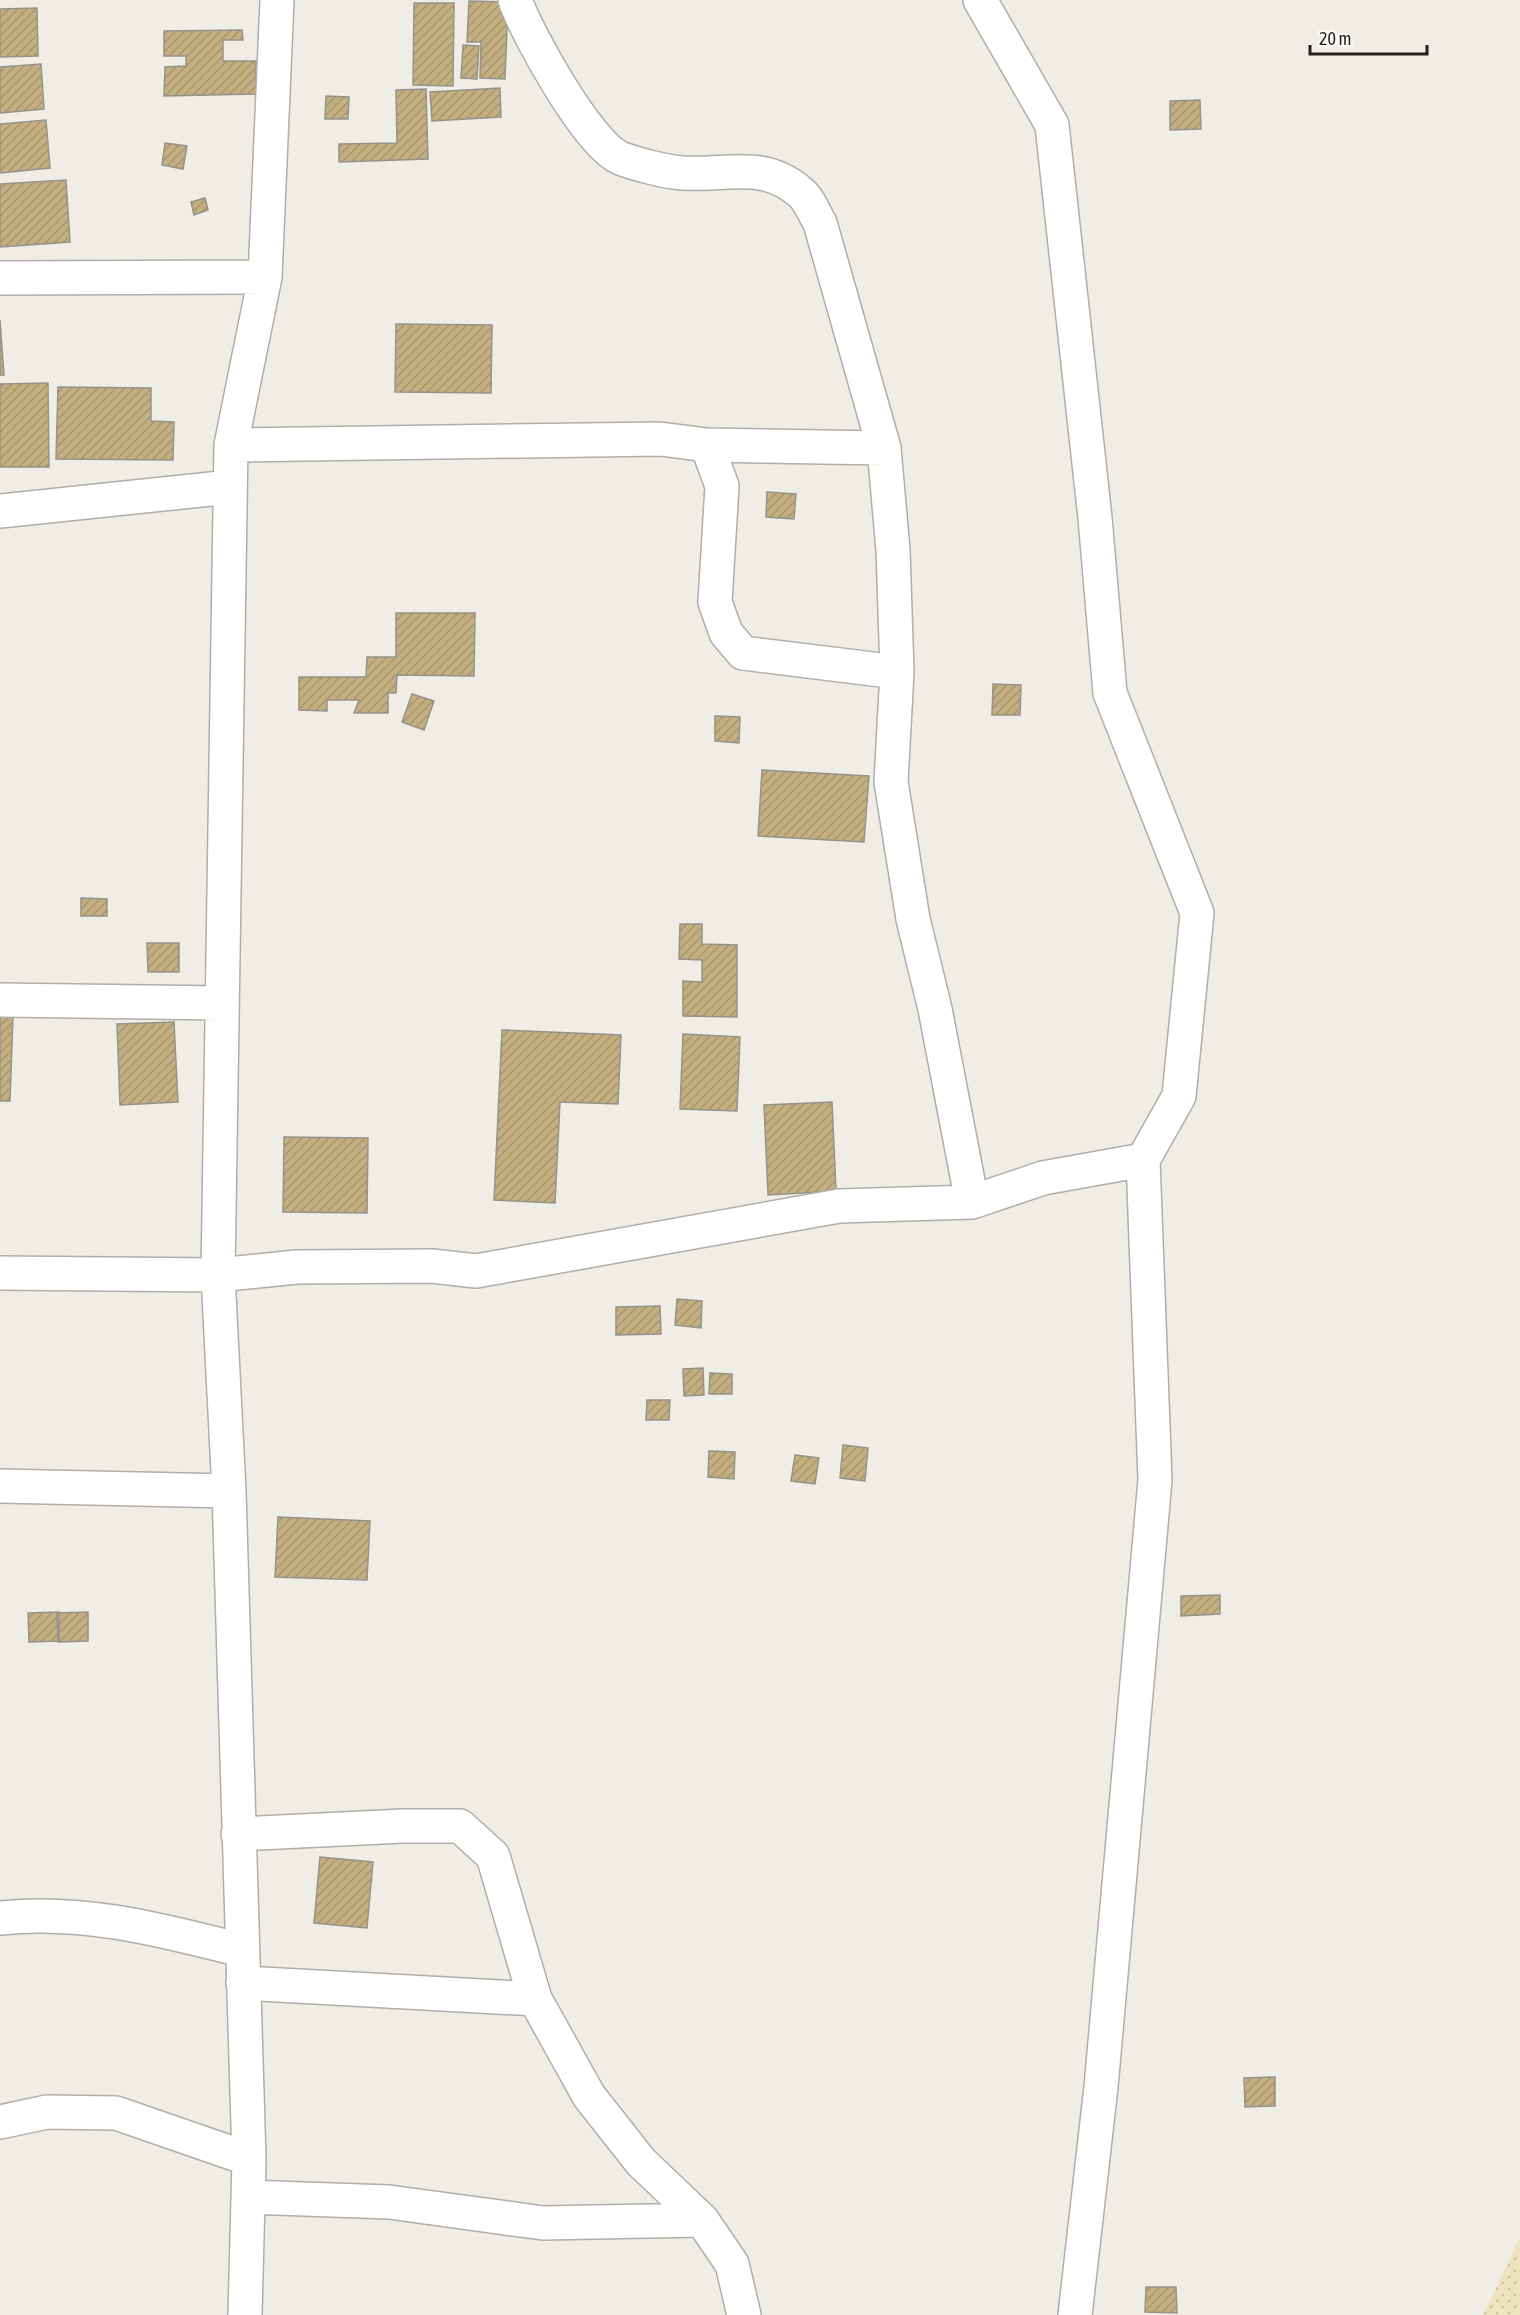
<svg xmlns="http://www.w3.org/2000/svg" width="1520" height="2315" viewBox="0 0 1520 2315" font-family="'Asap Condensed',sans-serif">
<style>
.sand{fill:url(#sand-dots)}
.building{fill:url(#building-hatch);stroke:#95938c;stroke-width:1.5}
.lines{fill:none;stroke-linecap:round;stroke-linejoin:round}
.minor-casing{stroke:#b0aea7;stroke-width:36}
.minor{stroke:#fff;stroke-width:33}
</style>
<defs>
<pattern id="sand-dots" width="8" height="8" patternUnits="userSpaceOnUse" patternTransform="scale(1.5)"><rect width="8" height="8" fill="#eee4bf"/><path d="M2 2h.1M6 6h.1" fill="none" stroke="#ccc3a4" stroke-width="1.8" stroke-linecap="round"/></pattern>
<pattern id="building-hatch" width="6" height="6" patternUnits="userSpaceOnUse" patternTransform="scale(1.5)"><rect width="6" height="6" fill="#c3af7f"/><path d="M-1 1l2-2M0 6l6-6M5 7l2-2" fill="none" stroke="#a7966d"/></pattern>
</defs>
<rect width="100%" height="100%" fill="#f0ede7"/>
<path class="sand" d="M1520 2238V2315H1483Z"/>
<path class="building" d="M469 1 508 2 505 79 480 78 481 42H467Z
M414 3H454L453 86 413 85Z
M37 8 38 56 0 57V9Z
M242 30 243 40H223V61H256V94L164 96 165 67 186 66V56H164V31Z
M463 45 479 46 477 79 461 78Z
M41 64 44 109 0 113V67Z
M500 88 501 117 432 121 430 92Z
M426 89 428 159 339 162V144L397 143 396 90Z
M326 96 349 97 348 119H325Z
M1200 100 1201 129 1170 130V101Z
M46 120 50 168 0 173V124Z
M165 143 187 146 183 169 162 165Z
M66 180 70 242 0 247V184Z
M205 198 208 210 194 215 191 202Z
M0 320 4 375H0Z
M396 324 492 325 491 393 395 392Z
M48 383 49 467H0V384Z
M58 387 151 388V421L174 422 173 460 56 459Z
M767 492 796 494 794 519 766 517Z
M396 613H475L474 676 397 675 396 693H388V713H354L359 700H327V711L299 710V677H366L367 657H396Z
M993 684 1021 685 1020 715H992Z
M412 694 434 701 424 730 402 722Z
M715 716 740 717 739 743 715 741Z
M762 770 869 776 864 842 758 836Z
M81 898 107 899V916H81Z
M680 924H702V944L737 945V1017L683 1016V981L702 982V960L679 959Z
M147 943H179V972H148Z
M0 1015 13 1016 10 1101H0Z
M174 1022 178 1102 120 1105 117 1024Z
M502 1030 621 1035 618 1104 560 1102 555 1203 494 1200Z
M683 1034 740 1037 737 1111 680 1109Z
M832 1102 836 1191 768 1195 764 1105Z
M284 1137 368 1138 367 1213 283 1212Z
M677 1299 702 1301 701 1328 675 1325Z
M660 1306 661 1334 616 1335V1307Z
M703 1368 704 1395 684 1396 683 1369Z
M710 1373 732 1374V1394H709Z
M647 1400H670L669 1420H646Z
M843 1445 868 1448 865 1481 840 1478Z
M709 1451 735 1452 734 1479 708 1477Z
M795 1455 819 1458 815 1484 791 1481Z
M278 1517 370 1521 367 1580 275 1577Z
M1220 1595V1614L1181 1616V1596Z
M59 1612V1641L29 1642 28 1613Z
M88 1612V1641L58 1642 57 1613Z
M320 1857 373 1862 367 1928 314 1923Z
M1275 2077V2106L1245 2107 1244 2078Z
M1146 2287H1176L1177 2313 1145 2312Z"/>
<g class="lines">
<g class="minor-casing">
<path id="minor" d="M515 0C527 34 588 144 620 158 635 164 667 172 682 173 726 176 763 160 800 192 809 199 814 213 820 223L884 448 893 550 897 672 891 782 913 919 935 1009 972 1202 1043 1178 1143 1160
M980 0 1052 125 1095 518 1110 693 1197 913 1179 1096 1143 1160 1155 1480 1101 2087 1075 2315
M0 278 265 277
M231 445 660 439 707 445 722 486 715 602 726 633 743 653 897 672
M707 445 884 448
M0 511 230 487
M0 1000 222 1003
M0 1273 218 1275 297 1267 432 1266 476 1271 839 1206 972 1202
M0 1486 229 1491
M238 1834 403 1826H460L493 1856 535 1999 589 2096 641 2162 702 2220 732 2264 744 2315
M0 1918C83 1909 162 1930 241 1950
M243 1983 535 1999
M0 2122 47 2112 116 2113 249 2159
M248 2197 389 2202 543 2223 702 2220
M245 2315 249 2159 229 1491 218 1275 231 445 265 277 277 0"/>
</g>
<use href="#minor" class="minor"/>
</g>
<path d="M1310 45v9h117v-9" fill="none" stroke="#22211e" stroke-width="3"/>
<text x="1319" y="45" font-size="18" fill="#22211e" stroke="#fefbf4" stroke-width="4.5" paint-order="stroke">20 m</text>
</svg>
